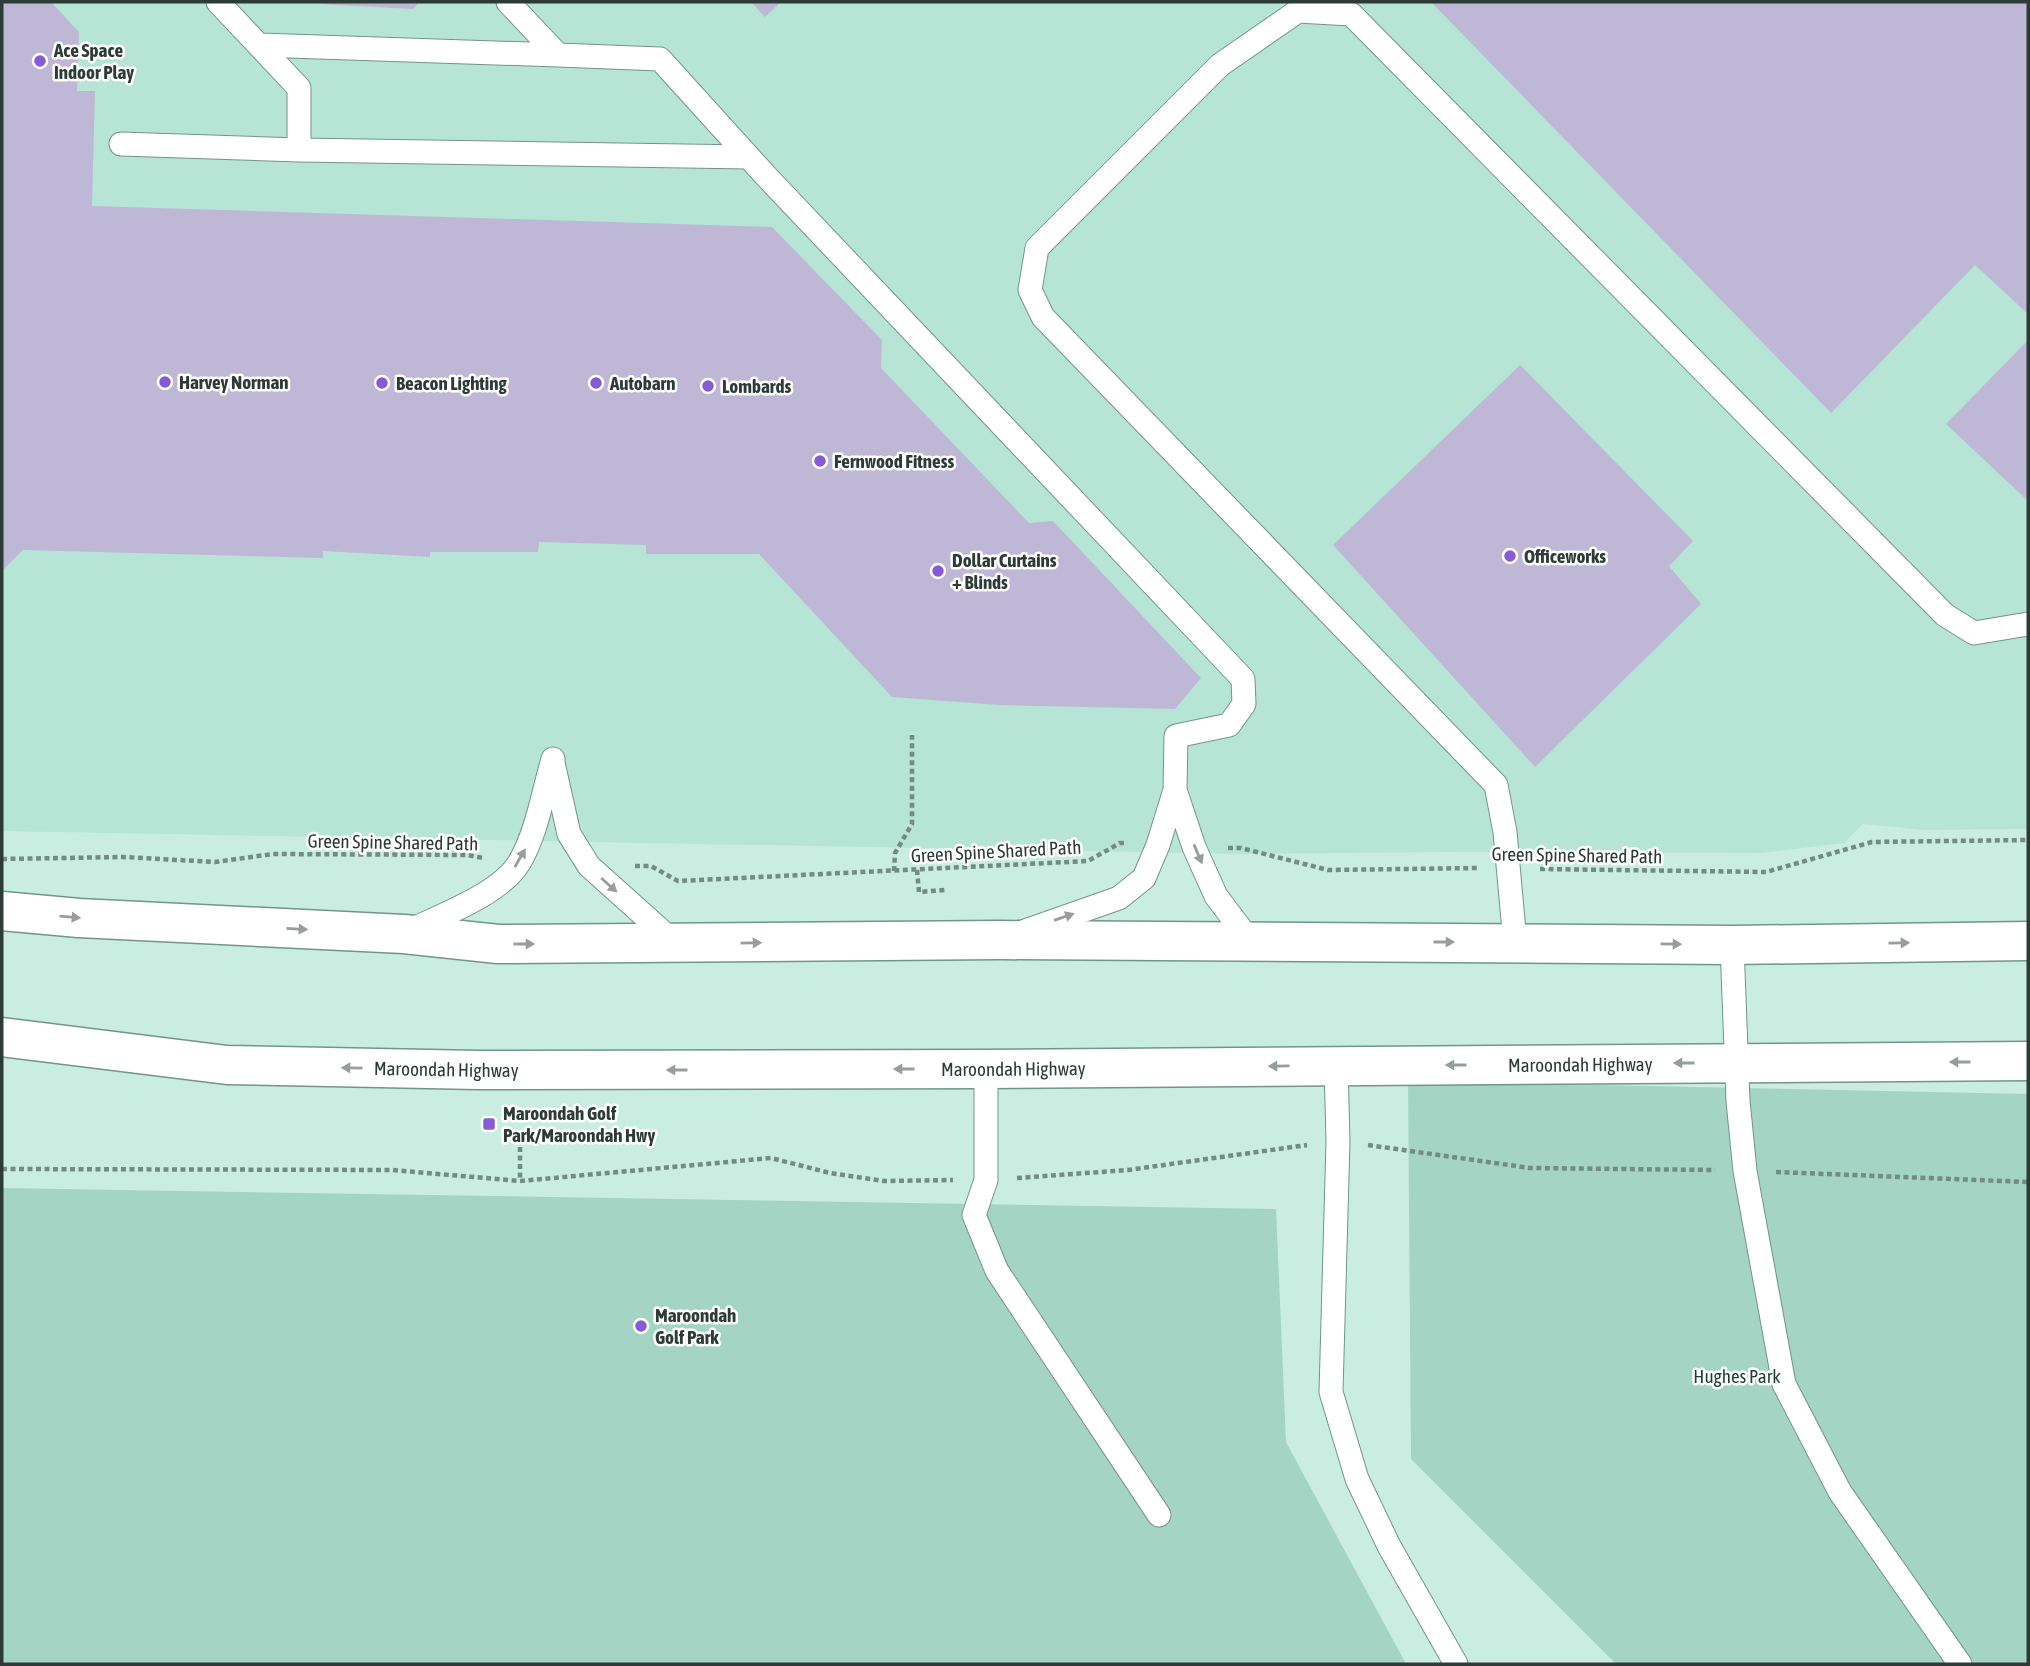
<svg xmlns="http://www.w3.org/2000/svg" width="2030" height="1666" viewBox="0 0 2030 1666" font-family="'Asap Condensed',sans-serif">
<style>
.built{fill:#b7e5d5}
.green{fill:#a4d4c3}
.building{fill:#beb8d6}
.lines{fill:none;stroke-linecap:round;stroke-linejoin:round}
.lane-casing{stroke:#729589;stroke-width:25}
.highway-casing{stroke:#729589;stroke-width:41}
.path{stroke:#738c83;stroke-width:4.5;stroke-dasharray:5 3.5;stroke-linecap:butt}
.lane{stroke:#fff;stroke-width:23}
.highway{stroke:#fff;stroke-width:38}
.oneway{fill:#969d9a}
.poi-dot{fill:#855cd6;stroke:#fff;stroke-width:2.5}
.labels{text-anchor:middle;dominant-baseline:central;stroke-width:5;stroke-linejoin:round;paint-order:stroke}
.poi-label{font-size:19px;font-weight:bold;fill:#2c3b36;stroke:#fff;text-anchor:start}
.street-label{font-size:19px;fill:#2c3b36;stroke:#fff}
.park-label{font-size:19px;fill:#1b3f34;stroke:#fff}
</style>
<rect width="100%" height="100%" fill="#c9eee1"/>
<path class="built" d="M2 2H2028V829L1924 830 1863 824 1844 843 1762 853 1445 852 1242 854 2 831Z"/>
<path class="green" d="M1408 1081 2028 1094V1664H1616L1411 1459Z
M2 1188 1276 1209 1286 1442 1406 1664H2Z"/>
<path class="building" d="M2 2H51L79 32 77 91H95L92 206 772 227 882 340 881 368 1029 523 1053 521 1201 678 1175 709 999 705 892 697 759 554H646V545L539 542 538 552H430V557L323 551V558L23 550 2 571Z
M320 2H420L413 9 320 4Z
M751 2H781L765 17Z
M1431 2H2028V314L1975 265 1831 413Z
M2028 340V501L1946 424Z
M1520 365 1693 541 1669 566 1701 604 1535 767 1333 545Z"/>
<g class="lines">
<g class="lane-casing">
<path id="lane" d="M218 2 299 88V150L749 157
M508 2 558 55 660 59 766 176 1243 679 1244 704 1229 725 1176 736 1175 790 1158 845 1144 878 1119 898 1025 931
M260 45 558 55
M121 144 299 150
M553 763 569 834 589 866 676 944
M1175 790 1194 847 1216 896 1250 941
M409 931C442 915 500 894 519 863 537 833 543 793 553 759
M1515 942 1505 832 1496 785 1043 317 1030 290 1037 248 1220 65 1298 11 1351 14 1945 615 1974 633 2028 624
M1732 945 1738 1101 1745 1171 1784 1384 1840 1492 1960 1664
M1336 1066 1338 1141 1331 1392 1357 1479 1389 1546 1456 1664
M986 1069V1180L974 1215 997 1271 1159 1515"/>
</g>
<g class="highway-casing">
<g id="highway">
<path d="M2 911 79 918 404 934 498 944 999 940 1732 945 2028 941"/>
<path id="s1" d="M2 1037 227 1065 478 1070 986 1069 2028 1061"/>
</g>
</g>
<path class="path" d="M1228 848H1241L1328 870 1479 868
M2 859 123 857 215 862 273 854 467 855 483 858
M635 866H651L678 881 1088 861 1120 843H1124
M1540 869 1766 872 1872 842 2028 840
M917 870 919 892 945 890
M894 871 895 853 912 824V735
M520 1130V1181
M1368 1145 1530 1168 1715 1170
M2 1169 392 1170 520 1181 771 1158 830 1173 884 1181 953 1180
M1776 1172 2028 1182
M1017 1178 1128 1170 1307 1145"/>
<use href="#lane" class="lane"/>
<use href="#highway" class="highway"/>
</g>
<defs><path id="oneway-solid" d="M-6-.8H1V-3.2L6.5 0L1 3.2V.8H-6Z" transform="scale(1.75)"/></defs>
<g class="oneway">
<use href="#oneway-solid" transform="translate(1198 854) rotate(67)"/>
<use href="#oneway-solid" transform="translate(520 858) rotate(-60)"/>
<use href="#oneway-solid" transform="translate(609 885) rotate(42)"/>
<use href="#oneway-solid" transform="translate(70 917) rotate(5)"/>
<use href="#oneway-solid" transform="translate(1064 917) rotate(-19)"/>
<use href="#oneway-solid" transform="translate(297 929) rotate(3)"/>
<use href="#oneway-solid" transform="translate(1444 942)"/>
<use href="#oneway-solid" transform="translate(751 943) rotate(-1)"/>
<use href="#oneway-solid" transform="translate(1899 943) rotate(-1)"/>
<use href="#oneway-solid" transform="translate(524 944)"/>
<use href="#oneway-solid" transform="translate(1671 944) rotate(1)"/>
<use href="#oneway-solid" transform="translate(1960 1062) rotate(180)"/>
<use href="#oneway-solid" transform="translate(1684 1063) rotate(180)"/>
<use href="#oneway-solid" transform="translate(1456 1065) rotate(180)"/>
<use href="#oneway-solid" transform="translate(1279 1066) rotate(179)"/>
<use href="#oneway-solid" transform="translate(352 1068) rotate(-179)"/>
<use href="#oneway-solid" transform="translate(904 1069) rotate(180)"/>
<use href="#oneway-solid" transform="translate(677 1070) rotate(180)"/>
</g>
<g class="poi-dot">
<circle cx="40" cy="61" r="7"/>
<circle cx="165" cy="382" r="7"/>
<circle cx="382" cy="383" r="7"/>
<circle cx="596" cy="383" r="7"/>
<circle cx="708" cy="386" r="7"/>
<circle cx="820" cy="461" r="7"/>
<circle cx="1510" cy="556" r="7"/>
<circle cx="938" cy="571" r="7"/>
<rect x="482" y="1117" width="14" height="14" rx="3.5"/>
<circle cx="641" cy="1326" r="7"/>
</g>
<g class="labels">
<g class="poi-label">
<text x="54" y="50">Ace Space<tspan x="54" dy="22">Indoor Play</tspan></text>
<text x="179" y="382">Harvey Norman</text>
<text x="396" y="383">Beacon Lighting</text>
<text x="610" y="383">Autobarn</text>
<text x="722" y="386">Lombards</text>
<text x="834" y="461">Fernwood Fitness</text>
<text x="1524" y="556">Officeworks</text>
<text x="952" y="560">Dollar Curtains<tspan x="952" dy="22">+ Blinds</tspan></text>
<text x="503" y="1113">Maroondah Golf<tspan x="503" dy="22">Park/Maroondah Hwy</tspan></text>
<text x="655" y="1315">Maroondah<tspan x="655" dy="22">Golf Park</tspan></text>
</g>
<g class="street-label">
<text transform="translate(393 842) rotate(1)">Green Spine Shared Path</text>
<text transform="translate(996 851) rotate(-3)">Green Spine Shared Path</text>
<text transform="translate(1577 855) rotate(1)">Green Spine Shared Path</text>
<text stroke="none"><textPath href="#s1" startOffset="1580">Maroondah Highway</textPath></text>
<text stroke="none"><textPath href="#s1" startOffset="446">Maroondah Highway</textPath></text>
<text stroke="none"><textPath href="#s1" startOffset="1013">Maroondah Highway</textPath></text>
</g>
<g class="park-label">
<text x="1737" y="1376">Hughes Park</text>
</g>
</g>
<rect width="2030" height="1666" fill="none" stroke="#2c3b36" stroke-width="7"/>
</svg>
